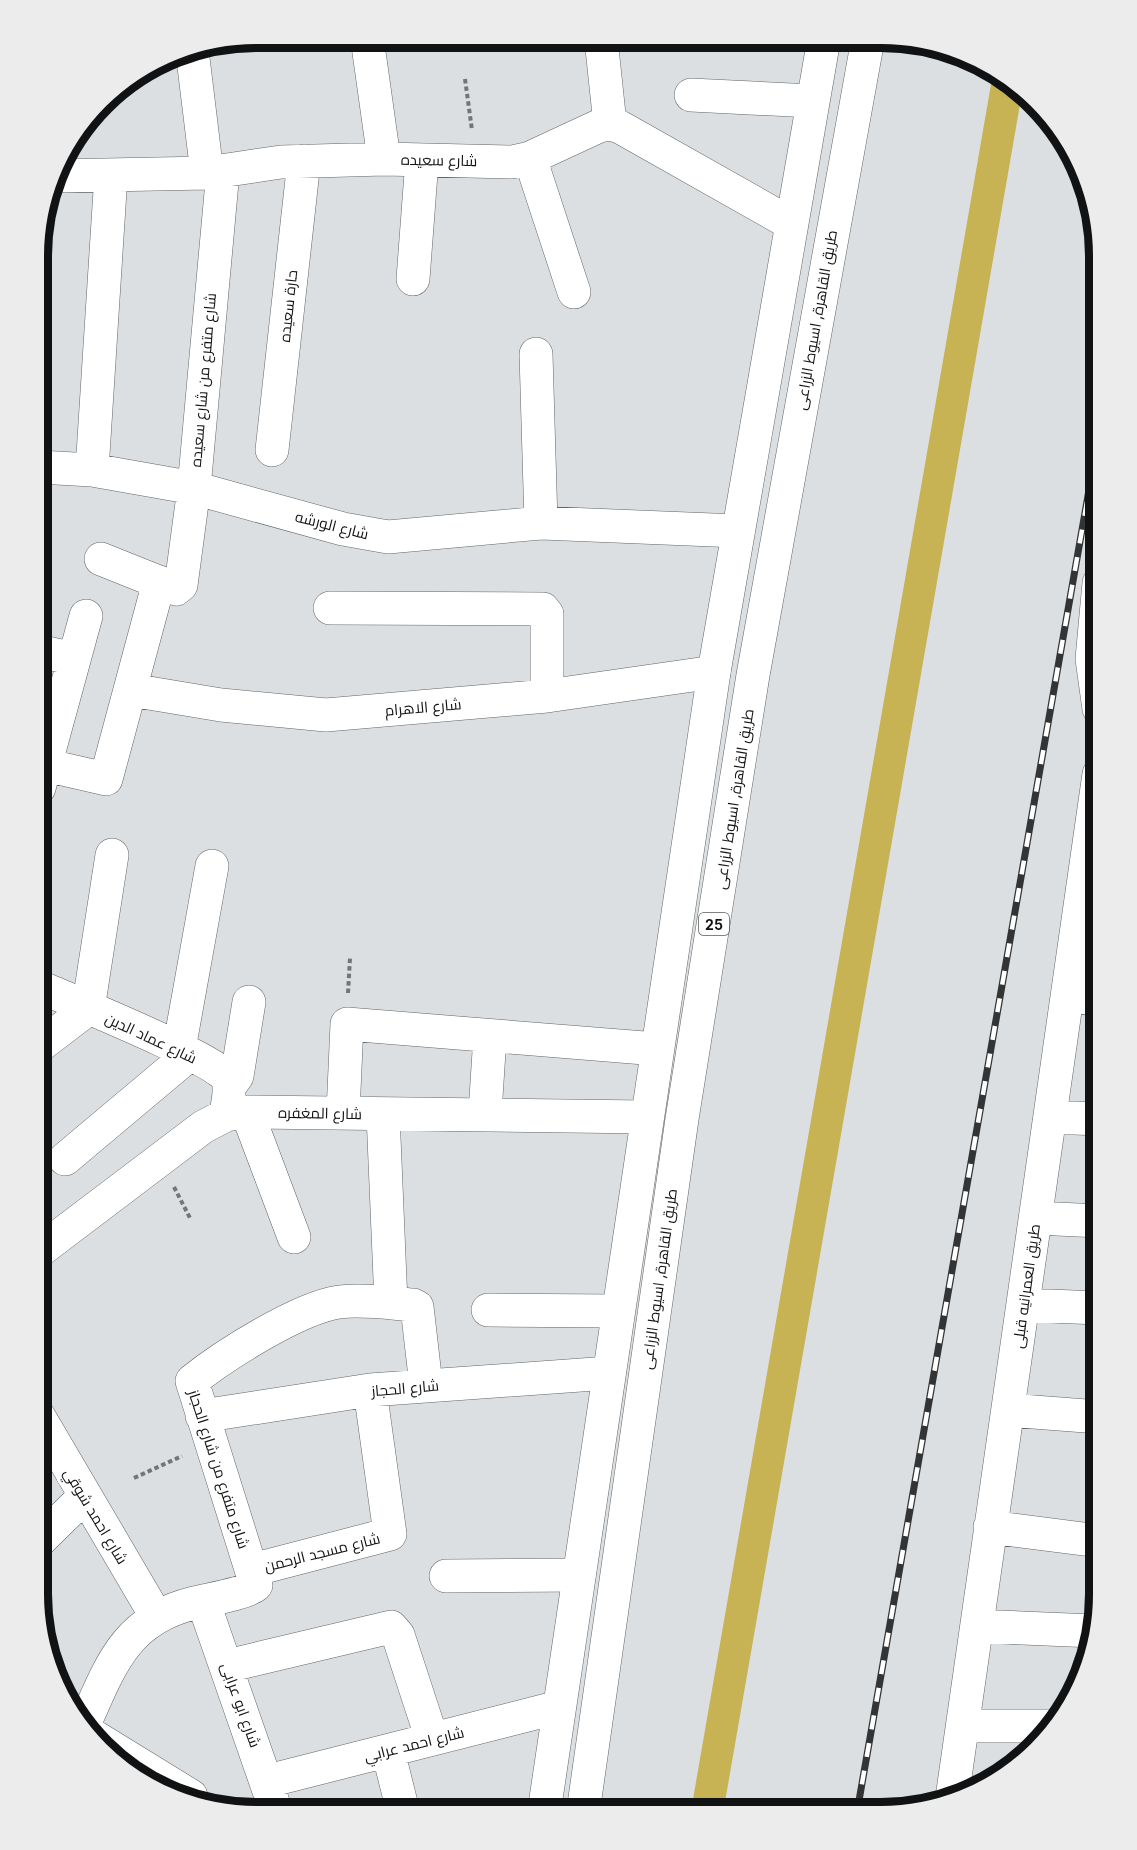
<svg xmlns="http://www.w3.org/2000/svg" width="1137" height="1850" viewBox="0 0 1137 1850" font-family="Inter,Cairo,sans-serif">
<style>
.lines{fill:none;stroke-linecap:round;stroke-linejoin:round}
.canal{stroke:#c7b353;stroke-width:32}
.minor-casing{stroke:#626567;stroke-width:34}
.highway-casing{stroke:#626567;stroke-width:34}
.path{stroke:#737577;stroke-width:4;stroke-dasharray:4.5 3;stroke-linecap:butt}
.minor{stroke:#fff;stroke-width:33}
.highway{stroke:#fff;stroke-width:33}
.rail-casing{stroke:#333435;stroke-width:7}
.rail{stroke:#fff;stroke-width:4.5;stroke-dasharray:14;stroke-linecap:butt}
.labels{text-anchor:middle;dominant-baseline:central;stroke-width:6;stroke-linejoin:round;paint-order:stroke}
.shield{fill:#fff;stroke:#58595a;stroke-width:1.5}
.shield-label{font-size:14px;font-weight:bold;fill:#111213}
.street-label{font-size:15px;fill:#111213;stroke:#fff}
.rim{fill:none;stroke:#111213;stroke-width:8}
</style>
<rect width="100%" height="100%" fill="#dcdfe1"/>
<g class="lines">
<path class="canal" d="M707 1812 1008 80"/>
<g class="minor-casing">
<path id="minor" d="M367 38 384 159
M601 39 610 124
M192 50 207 173
M691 95 812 101
M530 158 574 292
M55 176 207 173 281 162 384 159 512 162 530 158 599 126 610 124 620 127 790 223
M413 279 422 160
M536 354 541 523
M272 450 304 161
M39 467 92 470 194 488 343 529 388 537 541 523 738 531
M92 470 111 175
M101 559 176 589 181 585 194 488 223 171
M330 608 543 609 547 614V696
M39 651 74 659
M131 690 221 705 326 715 547 696 714 672
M1099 709 1092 659 1099 583
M45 765 106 779 159 582
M39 788 86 616
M38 986C67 999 218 1060 227 1078 232 1088 227 1104 226 1115
M1068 997 1099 998
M38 1047 88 1009 112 855
M179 1049 212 866
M229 1087 237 1076 249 1002
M247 1112 294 1237
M343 1113 347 1024 657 1049
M485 1113 490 1036
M383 1114 391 1303
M1050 1117 1099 1119
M65 1159 190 1054
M1036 1218 1099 1221
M38 1252 203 1127 226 1115 247 1112 646 1117
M1024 1305 1099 1308
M488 1310 617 1311
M1008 1410 1099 1417
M38 1415 156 1616
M202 1416 370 1390 609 1373
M990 1527 1099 1541
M38 1542 84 1497
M252 1570 390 1534 370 1390
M446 1576 579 1575
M203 1601 276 1811
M977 1626 1094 1631
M227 1666 391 1627 398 1635 432 1739
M963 1726H1055
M83 1727C110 1667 124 1620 194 1603 210 1599 245 1594 256 1585L192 1381C224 1355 299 1308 339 1302 363 1299 389 1303 413 1305L417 1307 426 1385
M87 1732 191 1796
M388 1751 403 1811
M268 1781 559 1707
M952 1798 1099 774"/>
</g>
<g class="highway-casing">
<path id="highway" d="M544 1812 714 672 824 39
M583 1812 682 1119 753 675 868 39"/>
</g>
<path class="path" d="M465 79 472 130
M348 993 350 958
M174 1187 190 1218
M134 1478 182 1456"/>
<use href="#minor" class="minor"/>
<use href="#highway" class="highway"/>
<g class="rail-casing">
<path id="rail" d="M857 1812 1099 433"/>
</g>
<use href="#rail" class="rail"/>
</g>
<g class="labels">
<rect class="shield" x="699" y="913" width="30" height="22" rx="4.5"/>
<g class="shield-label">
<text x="714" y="924">25</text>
</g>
<g class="street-label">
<text transform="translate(439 160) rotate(1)">شارع سعيده</text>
<text transform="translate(288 306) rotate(-84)">حارة سعيده</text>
<text transform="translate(816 320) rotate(-80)">طريق القاهرة, اسيوط الزراعى</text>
<text transform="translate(203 380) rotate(-85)">شارع متفرع من شارع سعيده</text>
<text transform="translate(332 525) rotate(14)">شارع الورشه</text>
<text transform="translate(423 707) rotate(-5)">شارع الاهرام</text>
<text transform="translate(734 799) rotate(-81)">طريق القاهرة, اسيوط الزراعى</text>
<text transform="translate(151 1038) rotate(25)">شارع عماد الدين</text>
<text transform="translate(320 1113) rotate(1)">شارع المغفره</text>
<text transform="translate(659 1279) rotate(-82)">طريق القاهرة, اسيوط الزراعى</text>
<text transform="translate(1026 1286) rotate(-82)">طريق العمرانيه قبلى</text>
<text transform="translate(405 1388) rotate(-5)">شارع الحجاز</text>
<text transform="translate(219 1469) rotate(72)">شارع متفرع من شارع الحجاز</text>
<text transform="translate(96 1516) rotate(59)">شارع احمد شوقي</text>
<text transform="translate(322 1552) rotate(-14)">شارع مسجد الرحمن</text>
<text transform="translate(241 1705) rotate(70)">شارع ابو عرابى</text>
<text transform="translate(414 1744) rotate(-14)">شارع احمد عرابي</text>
</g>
</g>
<path d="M0 0H1137V1850H0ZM256 48H881A208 208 0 0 1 1089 256V1594A208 208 0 0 1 881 1802H256A208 208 0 0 1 48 1594V256A208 208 0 0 1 256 48Z" fill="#ececec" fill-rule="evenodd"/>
<path class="rim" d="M256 48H881A208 208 0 0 1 1089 256V1594A208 208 0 0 1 881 1802H256A208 208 0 0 1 48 1594V256A208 208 0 0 1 256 48Z"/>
</svg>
